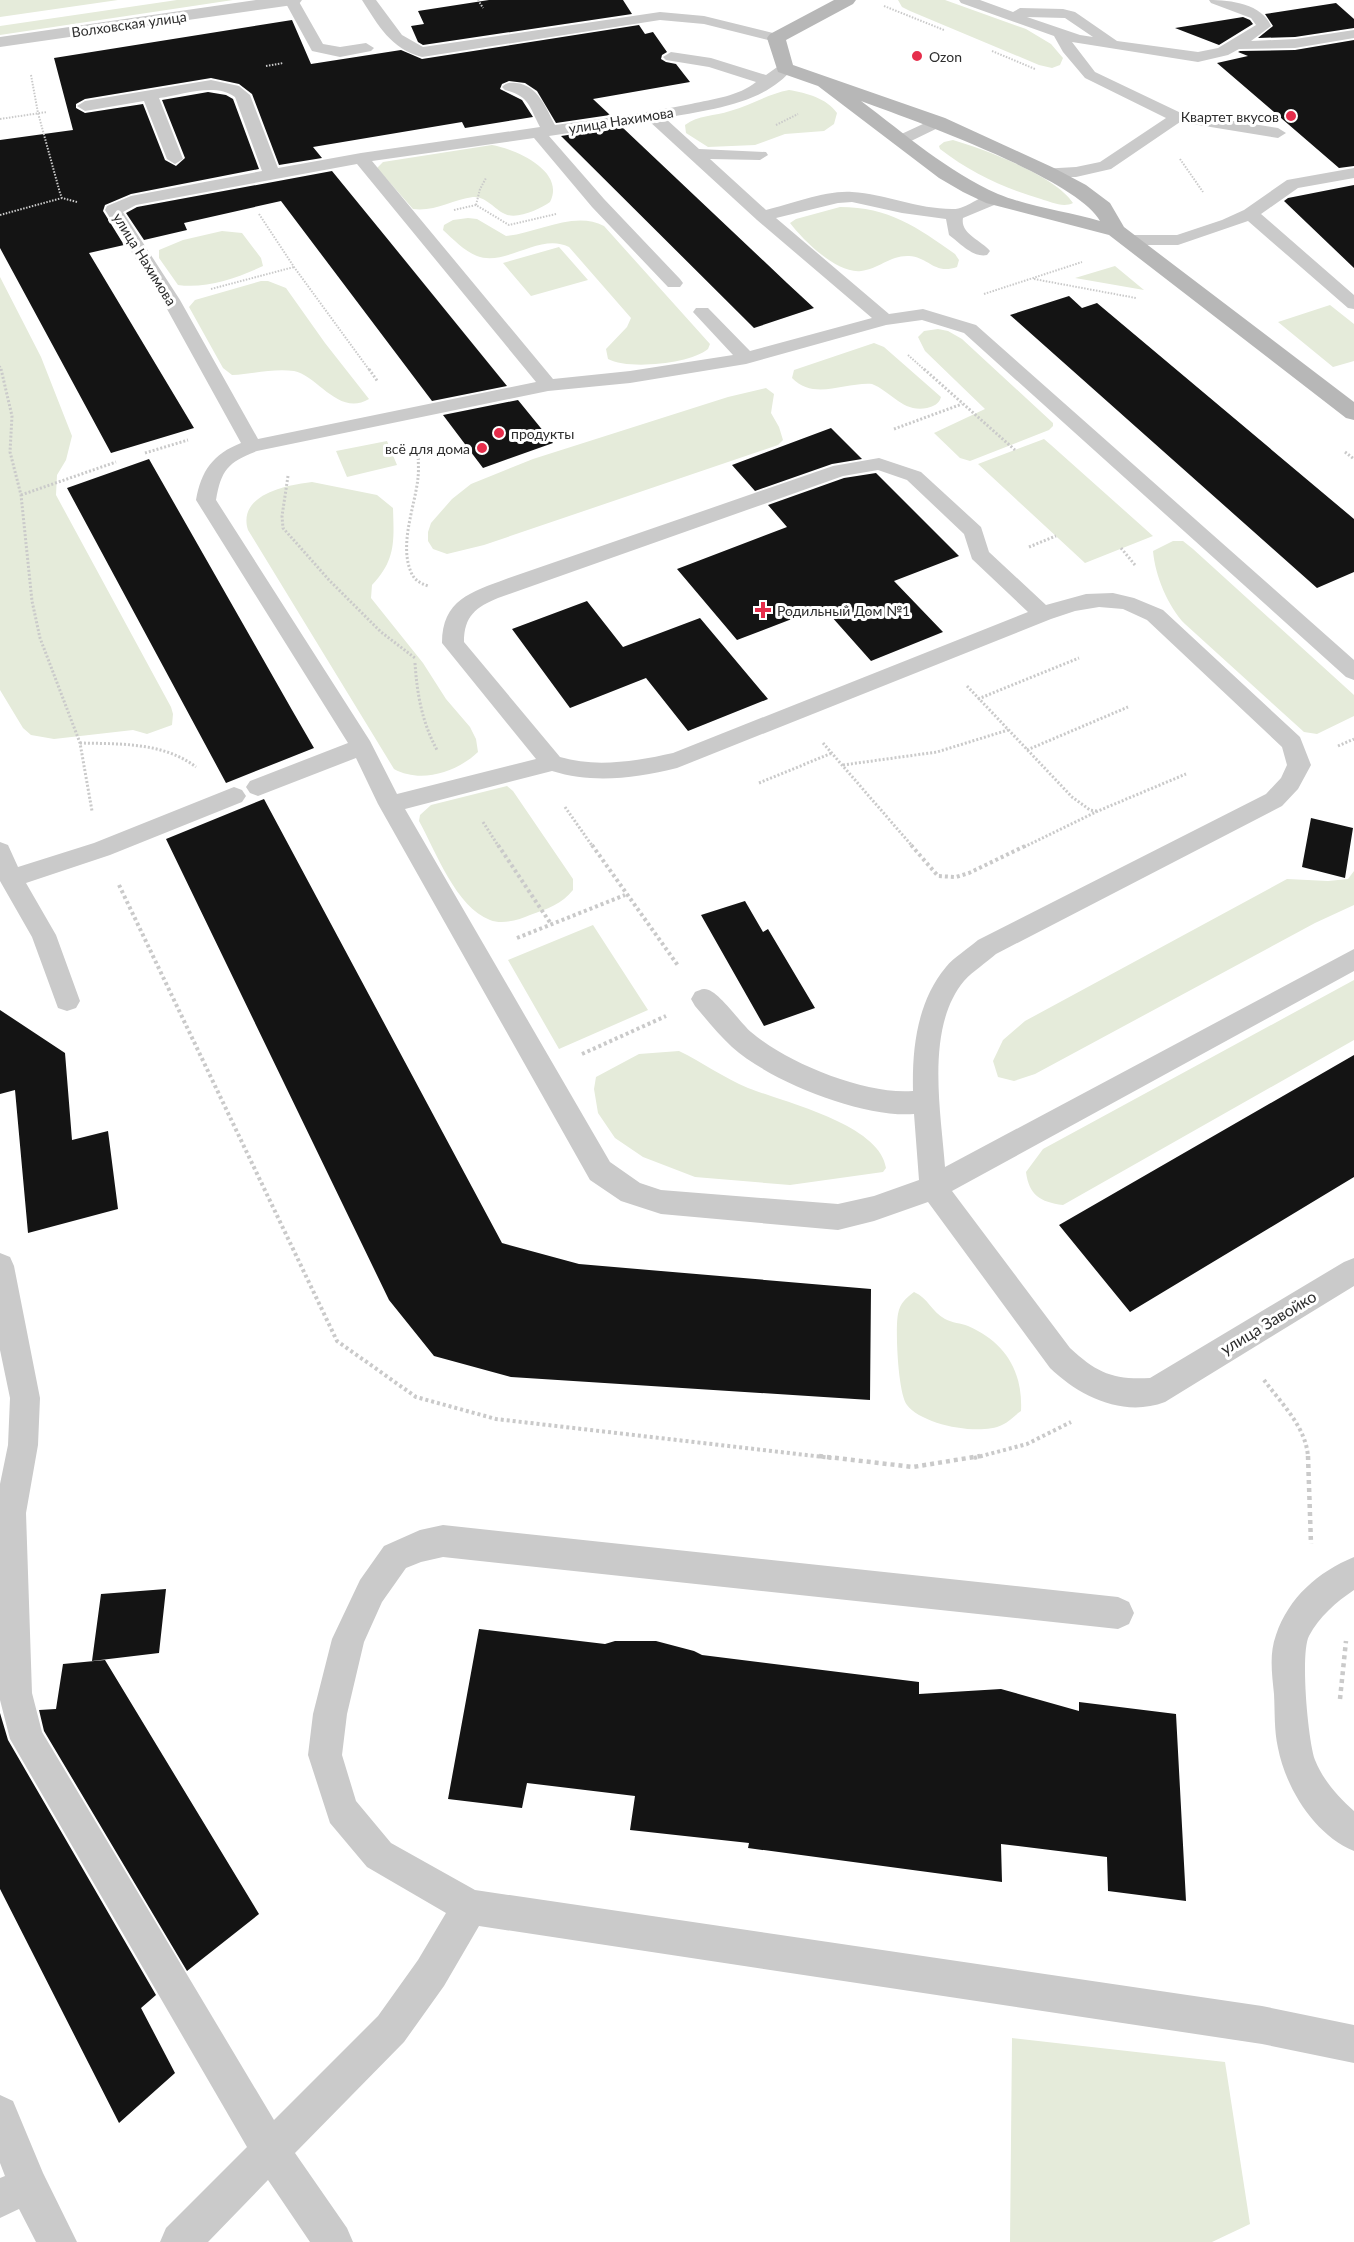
<svg xmlns="http://www.w3.org/2000/svg" width="1354" height="2242" viewBox="0 0 1354 2242" font-family="Lato,sans-serif">
<style>
.green{fill:#e5ebda}
.building{fill:#141414}
.lines{fill:none;stroke-linecap:round;stroke-linejoin:round}
.path-far3{stroke:#cacaca;stroke-width:2;stroke-dasharray:1.5 1.5;stroke-linecap:butt}
.path-far2{stroke:#cacaca;stroke-width:3;stroke-dasharray:2 2;stroke-linecap:butt}
.path-far1{stroke:#cacaca;stroke-width:4;stroke-dasharray:3 3;stroke-linecap:butt}
.path{stroke:#cacaca;stroke-width:4.5;stroke-dasharray:4 4;stroke-linecap:butt}
.service{fill:#cacaca;fill-rule:evenodd}
.tertiary{fill:#cacaca;fill-rule:evenodd}
.secondary{fill:#b7b7b7;fill-rule:evenodd}
.poi-dot{fill:#e62d4b;stroke:#fff;stroke-width:2}
.labels{text-anchor:middle;dominant-baseline:central;stroke-width:6;stroke-linejoin:round;paint-order:stroke}
.far-street-label{font-size:14px;fill:#2d2d2d;stroke:#fff}
.far-poi-label{font-size:14px;fill:#2d2d2d;stroke:#fff;text-anchor:start}
.street-label{font-size:16px;fill:#2d2d2d;stroke:#fff}
</style>
<rect width="100%" height="100%" fill="#fff"/>
<path class="green" d="M0 0H118L0 17Z
M177 0H233L0 35V26Z
M898 0H945L1026 29 1051 44 1063 58 1060 65 1052 68 1039 65 910 11 902 7Z
M789 90C807 93 826 98 837 113L834 124 824 131 785 134 755 145 708 147 686 133 685 125C698 115 715 116 730 111 751 105 768 94 789 90Z
M953 140C984 149 1056 176 1073 203 1063 208 1051 202 1041 199 1004 188 971 173 940 149L939 146 944 142Z
M492 145C515 149 566 171 550 202 540 209 517 220 505 214 494 209 486 196 473 197 452 200 434 212 413 209L377 168 383 162Z
M840 207C889 207 917 227 955 254L959 260 957 267C934 275 929 257 909 256 891 255 878 269 861 271 837 274 803 240 790 223L796 219Z
M468 218 477 219 506 236C537 233 575 210 604 226L710 344 708 349C690 364 628 370 608 359L606 349 627 327 631 318 569 247C540 232 506 267 477 256 464 251 453 239 443 230L444 225 453 220Z
M222 231 242 233 261 258 263 266C237 278 206 289 178 285L159 258V250L183 240Z
M559 247 588 280 531 296 503 263Z
M1115 266 1144 290 1075 278Z
M0 277 41 357 72 436 66 460 57 475 56 495 171 707 173 714 172 725 147 734 133 730 54 739 31 735 23 728 0 690Z
M261 281H268L286 288 325 343 369 399C339 417 318 376 294 371 274 368 252 374 232 375L223 368 189 307 195 300Z
M1330 305 1354 324V361L1333 367 1278 322Z
M938 329 948 331 962 339 1053 423V426L1049 430 970 461 960 458 934 433 985 409 925 351 918 337 924 331Z
M874 343 884 347 941 397C939 404 934 406 927 408 903 413 892 392 872 384 845 382 814 401 792 378L794 370Z
M766 388 774 394 771 413 779 427 783 440 778 445 484 545 447 554 433 549 428 541V532L431 523 452 499 471 484 533 459 728 397Z
M1044 439 1051 445 1153 536 1085 563 978 464Z
M387 441 397 465 347 477 336 451Z
M312 482 377 495 393 508C394 541 396 560 372 585L371 598 423 663 446 699 470 727 476 739 478 752C457 772 421 784 394 769L248 530C237 495 286 485 312 482Z
M1173 541H1183L1193 549 1354 695V716L1317 734 1304 732 1185 624C1168 607 1155 575 1153 551Z
M507 786 513 791 573 879V890C562 904 547 909 530 915 519 920 502 925 490 920 456 907 436 852 419 821L420 815 431 805Z
M1354 871V905L1315 923 1035 1074 1014 1081 998 1077 993 1061 1003 1040 1025 1021 1287 879 1328 881 1348 879Z
M593 925 648 1010 559 1049 508 960Z
M1354 980V1040L1063 1205C1040 1202 1029 1195 1026 1172L1043 1149Z
M679 1051C702 1062 724 1078 748 1088 783 1102 880 1124 886 1168L883 1172 790 1185 695 1177 643 1157 615 1138 598 1113 594 1089 596 1077 639 1054Z
M914 1292C928 1298 932 1312 945 1319 952 1323 961 1323 968 1326 1005 1342 1023 1371 1021 1411 1015 1415 1009 1422 1002 1425 980 1436 922 1425 907 1405 898 1394 895 1328 898 1314 900 1303 906 1298 914 1292Z
M1012 2038 1225 2062 1250 2224 1212 2242H1010Z"/>
<path class="building" d="M489 0H623L632 14 423 45 418 42 411 26 424 24 418 11Z
M1336 3 1354 19V28L1295 37 1258 38 1273 26 1265 14Z
M1243 17 1250 20 1253 24 1219 45 1175 28Z
M292 20 311 64 401 50 422 59 639 25 645 34 653 32 667 52 662 55 661 59 666 62 676 64 690 82 593 99 610 115 556 123 537 91 525 83 509 81 502 84 500 89 522 100 533 117 465 128 462 122 313 147 322 158 279 165 252 94 239 84 211 78 85 99 76 104V108L85 113 143 104 165 160 176 166 185 158 162 100 208 92 226 95 233 99 259 169 131 194 105 205 103 211 124 245 89 253 194 428 111 453 0 248V140L73 130 54 58Z
M1354 40V166L1339 168 1217 63 1248 56 1238 52 1240 51 1295 50Z
M622 127 787 283 814 308 754 328 561 136Z
M332 171 390 242 507 386 432 401 281 201 184 223 187 230 144 240 126 213 137 207Z
M1354 185V268L1284 201 1288 198Z
M1069 296 1082 308 1097 303 1354 519V572L1317 588 1010 315Z
M518 400 553 443 483 468 443 415Z
M831 428 862 459 832 464 755 491 732 465Z
M149 459 292 710 314 748 226 783 67 488Z
M876 473 959 556 894 581 943 632 871 661 823 607 737 640 677 569 787 527 768 505 844 478Z
M587 601 623 647 700 618 768 699 688 731 646 678 570 708 512 629Z
M264 799 502 1243 579 1264 871 1289 870 1400 511 1377 434 1356 389 1300 166 839Z
M1311 818 1353 828 1345 878 1302 867Z
M745 901 763 932 768 929 815 1008 764 1026 701 915Z
M0 1010 65 1053 72 1140 108 1131 118 1209 28 1233 15 1090 0 1094Z
M1354 1055V1177L1130 1312 1059 1225Z
M166 1589 159 1653 92 1661 101 1594Z
M479 1629 605 1644 615 1641H656L694 1651 702 1655 919 1682V1694L1001 1689 1079 1711V1702L1176 1714 1186 1901 1108 1891 1107 1857 1001 1844 1002 1882 748 1848 749 1843 630 1830 635 1796 527 1783 522 1808 448 1799Z
M105 1660 259 1914 187 1971 44 1731 39 1710 56 1709 63 1664Z
M0 1713 8 1740 156 1995 141 2008 175 2073 119 2123 0 1889Z"/>
<g class="lines">
<path class="path-far3" d="M478 0 483 8
M884 6 944 30
M992 51 1035 69
M266 66 283 63
M31 75 38 113 60 193 62 198 77 202
M0 119 47 112
M776 125 798 114
M1180 159 1203 192
M476 205 480 189 486 178
M454 210 476 205 509 225 556 214
M259 214 294 267 370 371
M0 215 62 198
M1034 279 1136 298
M211 289 294 267
M984 294 1082 262
M908 355 926 371
M0 366 1 371"/>
<path class="path-far2" d="M1 369 12 416 10 452 21 495 32 601 40 638 80 743 92 811
M369 369 378 382
M924 369 1015 450
M894 429 962 404
M418 450C418 459 419 469 418 478 415 506 399 544 411 572 414 580 420 583 428 586
M1345 452 1354 459
M145 453 188 440
M288 476 282 516 283 528 329 580 381 632 415 658
M21 495 116 462
M1029 547 1056 536
M1121 548 1135 565
M415 663C417 694 422 722 437 750
M967 686 1072 797 1090 810 1097 811
M978 699 1079 658
M80 743C120 744 163 742 196 767
M823 743 913 847
M1338 746 1354 739
M1027 750 1128 707
M843 765 937 752 1008 730
M759 783 832 753
M565 807 593 847
M483 822 499 847
M1024 847 1098 811 1186 774"/>
<path class="path-far1" d="M498 845 551 924
M592 845 679 967
M911 845 938 876 956 877 969 873 1027 845
M119 885 337 1341 416 1397 496 1419 832 1458
M517 938 625 895
M582 1054 666 1016
M1264 1380C1281 1403 1307 1428 1308 1458
M974 1458 1027 1444 1071 1422"/>
<path class="path" d="M819 1456 913 1467 980 1456
M1308 1456 1311 1544
M1340 1699 1346 1641"/>
<path class="service" d="M284 0H298L323 44 340 47 366 43 374 48 371 51 340 57 312 51Z
M362 0H376L402 35 423 47 660 12 704 16 781 35 783 38 776 42 704 24 660 20 422 57C391 49 378 25 362 0Z
M959 0H980L1013 12 1020 8 1063 9 1075 12 1117 41 1198 52 1218 48 1256 25 1251 18 1211 3 1209 0C1231 0 1262 4 1271 26L1251 41 1295 39 1354 30V38L1295 48 1239 49 1228 55 1198 62 1072 42 1095 72 1181 113 1278 128 1286 133 1278 138 1180 122 1111 169 1076 177H1047L1039 172 1041 169 1076 167 1100 162 1166 118 1085 78 1063 52 1054 36 961 3ZM1027 17 1065 18 1093 37 1080 35Z
M671 52 711 58 766 75 780 65H790L793 68C764 105 707 110 665 118L699 149 766 152 768 155 760 160 710 159 766 210C791 204 827 190 852 192 885 194 918 209 952 209 968 210 982 191 999 195L1001 199 999 203 963 218C960 234 981 240 990 251L987 255C973 258 960 243 949 235L946 219 902 213 852 202 838 203 776 218 889 314 923 309 976 325 1354 660V680L1346 677 964 333 922 320 886 325 746 364 630 383 548 391 257 451C228 462 221 470 216 500L370 741 397 794 536 759 442 643C442 600 471 592 506 579L833 466 879 458 921 472 981 527 989 552 1046 605 1086 594 1113 593 1134 598 1163 610 1300 737 1311 765 1298 789 1282 806 996 954C986 963 973 971 964 981 925 1028 941 1111 945 1167L1354 949V971L952 1191 1070 1348C1097 1373 1113 1380 1150 1378L1344 1262 1354 1258V1286L1165 1402C1123 1418 1079 1396 1050 1368L928 1202 874 1221 838 1230 661 1214 621 1201 590 1180 378 804 356 758 258 796 250 793 246 787 250 781 348 743 196 500C201 471 213 454 241 443L162 300 105 210 107 206 131 196 262 171 235 97C215 82 182 95 159 98L183 159 175 164 167 159 144 101 85 111 77 106 85 101 211 80 239 86 250 95 278 168 361 153 540 127C529 106 529 96 505 90L502 87C506 83 509 82 516 83 538 85 546 108 555 125 601 119 646 113 691 104 713 99 739 96 756 82L709 67 666 60 663 57ZM649 121 757 220 872 318 750 351 708 308H696L693 312 733 355 630 371 553 379 372 161 534 138 592 207 668 287H680L683 283 680 279 604 199 549 136ZM357 164 536 382 258 439 180 300 123 212 136 205ZM878 470 907 480 964 534 972 559 1028 612 673 753C637 761 596 768 560 757L464 642C464 616 476 607 498 598L843 476ZM1099 607 1123 609 1147 620 1282 747 1287 765 1281 778 1266 794 978 940C968 949 954 957 946 967 917 1002 912 1048 913 1091 865 1095 787 1063 751 1032 740 1023 717 988 704 989 701 989 698 991 695 992L691 999 695 1006C707 1020 719 1035 732 1047 771 1082 863 1118 914 1114L919 1180 874 1196 838 1204 661 1190 640 1183 610 1162 405 809 552 771C594 784 635 778 677 768L1051 619 1075 611Z
M938 117 946 122 944 125 907 143H895L893 140 895 137Z
M1354 168V178L1298 188 1261 214 1354 295V309L1348 308 1248 221 1178 245H1127L1121 244 1118 240 1121 236 1127 235H1177L1222 220 1244 210 1287 180Z
M234 787 242 790 246 796 242 802 110 855 26 883 56 935 80 1001 76 1008 67 1011 58 1008 32 937 0 881V842L8 845 18 867 94 843Z
M0 1253 10 1257 14 1266 40 1398 38 1445 26 1513 32 1693 42 1732 274 2120 378 2016 418 1960 446 1913 367 1867 330 1823 308 1755 313 1714 332 1639 360 1580 384 1546 420 1530 443 1525 1118 1597 1129 1602 1134 1613 1129 1624 1118 1629 443 1557 421 1562 406 1568 382 1602 364 1642 347 1714 342 1755 356 1801 391 1843 475 1890 1262 2006 1354 2025V2063L1262 2044 479 1926 444 1986 404 2042 295 2153 347 2228 353 2242H310L268 2180 208 2242H160L166 2228 247 2147 10 1739 0 1700V1484L8 1445 10 1398 0 1350Z
M1354 1557V1590C1336 1602 1319 1617 1309 1636 1300 1653 1308 1741 1315 1760 1323 1780 1338 1797 1354 1811V1851C1315 1835 1286 1789 1278 1748 1274 1730 1275 1712 1274 1694 1272 1674 1269 1654 1276 1635 1289 1597 1318 1572 1354 1557Z
M0 2095 13 2101 43 2173 77 2242H36L19 2209 0 2218V2178L5 2176 0 2163Z"/>
<path class="tertiary" d="M256 0H302L299 4 293 5 0 47V37Z"/>
<path class="secondary" d="M834 0H856L853 4 786 40 793 65 945 118 1054 168 1086 185 1110 203 1124 227 1354 402V420L1346 418 1109 235 986 203 963 192 939 178 818 86 778 72 767 38 770 34ZM861 101C910 119 1078 179 1100 221 1069 212 1027 206 998 194 948 172 905 134 861 101Z"/>
</g>
<g class="poi-dot">
<circle cx="917" cy="56" r="6"/>
<circle cx="1291" cy="116" r="6"/>
<circle cx="499" cy="433" r="6"/>
<circle cx="482" cy="448" r="6"/>
<path d="M760 601h6v6h6v6h-6v6h-6v-6h-6v-6h6z"/>
</g>
<g class="labels">
<g class="far-street-label">
<text transform="translate(129 24) rotate(-8)">Волховская улица</text>
<text transform="translate(621 120) rotate(-9)">улица Нахимова</text>
<text transform="translate(145 259) rotate(58)">улица Нахимова</text>
</g>
<g class="far-poi-label">
<text x="929" y="56">Ozon</text>
<text x="1279" y="116" text-anchor="end">Квартет вкусов</text>
<text x="511" y="433">продукты</text>
<text x="470" y="448" text-anchor="end">всё для дома</text>
<text x="777" y="610">Родильный Дом №1</text>
</g>
<g class="street-label">
<text transform="translate(1268 1322) rotate(-31)">улица Завойко</text>
</g>
</g>
</svg>
